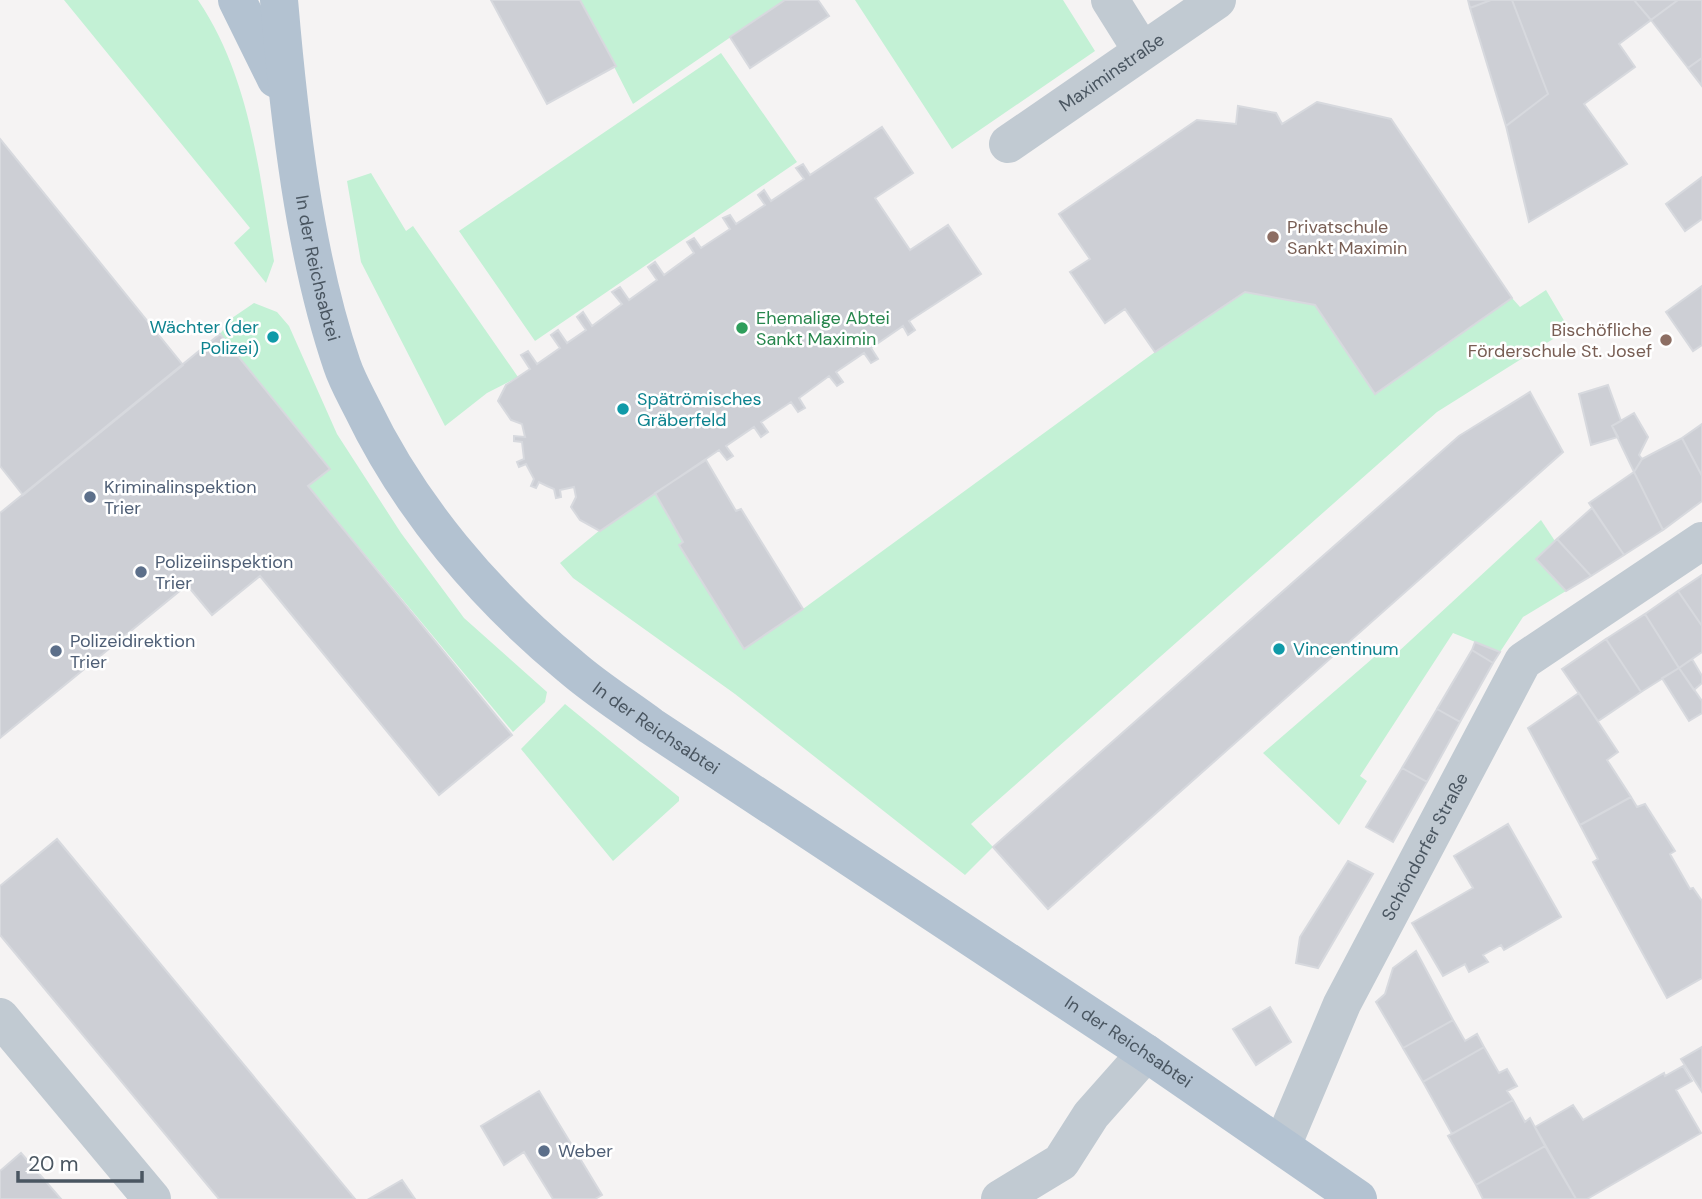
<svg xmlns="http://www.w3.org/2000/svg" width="1702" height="1199" viewBox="0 0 1702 1199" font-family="'DM Sans',sans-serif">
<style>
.green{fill:#c3f1d5}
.building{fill:#cdcfd5;stroke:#d7d9de;stroke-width:2}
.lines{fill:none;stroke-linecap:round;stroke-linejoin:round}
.minor{stroke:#c1cad2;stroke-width:38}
.major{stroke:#b3c2d1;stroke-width:38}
.education-dot{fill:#8d6e63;stroke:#fff;stroke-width:2.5}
.leisure-dot{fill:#2e9e5b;stroke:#fff;stroke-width:2.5}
.culture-dot{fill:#0f9aa8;stroke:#fff;stroke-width:2.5}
.service-dot{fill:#5c6f8a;stroke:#fff;stroke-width:2.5}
.labels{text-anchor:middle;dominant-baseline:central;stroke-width:5;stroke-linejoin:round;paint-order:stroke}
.street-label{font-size:18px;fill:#4a5661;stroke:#fff}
.education-label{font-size:18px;fill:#785e54;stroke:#fff;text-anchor:start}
.leisure-label{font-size:18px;fill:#27864d;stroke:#fff;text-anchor:start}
.culture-label{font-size:18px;fill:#0d838f;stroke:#fff;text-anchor:start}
.service-label{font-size:18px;fill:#4e5e75;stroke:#fff;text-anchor:start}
</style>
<rect width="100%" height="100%" fill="#f5f3f3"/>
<path class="green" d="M64 0H198C250 77 259 171 274 261L266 283 234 243 250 228Z
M580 0H785L633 104Z
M855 0H1063L1095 51 952 149Z
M721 53 797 162 535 341 459 231Z
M371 173 406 231 413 226 518 377 487 393 445 426 361 262 347 181Z
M1546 290 1569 329 1437 412 971 824 993 847 965 875 735 694 573 578 560 563 600 530 655 493 683 542 679 545 744 649 803 609 1155 352 1245 292 1315 305 1376 394 1512 298 1520 307Z
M254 303 277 312 289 326 337 434 401 533 464 618 547 692 545 702 513 732 308 486 330 469 220 334 232 318Z
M1541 520 1555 541 1536 559 1566 591 1523 617 1500 652 1453 633 1360 776 1367 781 1339 825 1263 753 1380 652H1398Z
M565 704 679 797V801L613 861 521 749Z"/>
<path class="building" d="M491 0H580L616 66 547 104Z
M785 0H818L829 16 750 68 730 37Z
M1468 0H1491L1470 8Z
M1491 0H1512L1548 94 1506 126 1470 8Z
M1512 0H1634L1651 20 1619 44 1635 67 1584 104 1627 164 1529 222 1506 126 1548 94Z
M1634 0H1678L1651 20Z
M1678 0H1702V58L1688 68 1651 20Z
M1702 58V86L1688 68Z
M1317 102 1391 119 1512 298 1375 394 1315 305 1245 292 1155 352 1125 309 1105 323 1070 272 1090 259 1059 214 1197 120 1236 124 1238 106 1276 113 1282 124Z
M882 127 913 173 875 198 910 250 948 225 981 274 909 321 915 330 908 335 903 326 871 348 878 359 871 363 864 353 836 372 843 382 837 386 829 376 799 398 805 408 798 412 791 402 761 422 768 432 761 437 754 427 726 446 733 456 727 460 719 450 600 531 580 520 571 507 576 497 574 487 560 490 561 497 556 498 554 489 547 486 539 482 536 488 531 486 534 479 526 464 519 467 517 462 524 459 522 442 514 441V436L525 437 522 424 511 420 498 401 506 385 530 369 521 355 528 351 537 364 560 348 551 335 558 330 567 343 586 330 577 317 583 312 592 326 622 304 612 292 620 287 629 300 657 280 648 267 655 262 664 275 694 253 687 242 694 238 701 248 730 229 723 218 730 215 736 224 765 205 758 195 764 190 771 201 804 179 796 168 803 164 810 175Z
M0 139 183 365 23 495 0 466Z
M1702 177V219L1685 231 1666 204Z
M1702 286V345L1693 351 1666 312Z
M220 334 330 469 308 486 512 735 439 795 260 576 212 615 187 585 0 738V513Z
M1608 385 1621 421 1612 426 1618 437 1591 445 1579 394Z
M1530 392 1563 452 1048 909 993 847 1459 436Z
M1634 413 1648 437 1639 455 1642 459 1634 472 1612 426Z
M1702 424V476L1682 438Z
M1682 438 1702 476V501L1663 530 1634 472 1642 459Z
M706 460 736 511 741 509 803 609 744 649 679 545 683 542 655 493Z
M1634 472 1663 530 1624 555 1589 503Z
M1592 508 1624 555 1591 576 1557 539Z
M1557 539 1591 576 1566 591 1536 559Z
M1702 575V626L1678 591Z
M1678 591 1702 626V652L1679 668 1645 614Z
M1645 614 1679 668 1641 692 1606 639Z
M1606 639 1641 692 1598 721 1562 669Z
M1475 642 1500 652 1493 663 1472 650Z
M1472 650 1493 663 1460 722 1437 709Z
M1692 659 1702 676V683L1694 690 1679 668Z
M1679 668 1702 701V713L1689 721 1662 678Z
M1579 693 1618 752 1607 760 1631 797 1580 825 1528 728Z
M1437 709 1460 722 1427 782 1402 768Z
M1402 768 1427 782 1393 842 1366 827Z
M1631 797 1637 807 1645 804 1675 851 1670 854 1690 889 1693 888 1702 901V978L1667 998 1593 862 1598 859 1580 825Z
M1508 824 1561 917 1504 950 1501 945 1483 955 1488 962 1469 972 1465 964 1443 976 1412 923 1473 888 1454 856Z
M57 839 355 1199H219L0 935V886Z
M1348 861 1373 874 1318 968 1296 963 1300 937Z
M1416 951 1453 1020 1403 1048 1376 1002 1385 994 1393 968Z
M1270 1007 1291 1042 1256 1065 1233 1029Z
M1453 1020 1465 1041 1477 1034 1484 1047 1423 1082 1403 1048Z
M1484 1047 1499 1073 1507 1069 1517 1086 1507 1091 1513 1100 1452 1134 1423 1082Z
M1702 1047V1092L1681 1059Z
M1683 1066 1692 1081 1676 1090 1701 1133 1587 1199H1576L1535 1127 1573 1105 1583 1120 1664 1073 1665 1076Z
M539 1091 602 1195 595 1199H553L524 1152 504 1165 481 1126Z
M1513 1100 1525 1122 1530 1118 1545 1146 1476 1185 1448 1136Z
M1545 1146 1576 1199H1483L1476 1185Z
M21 1153 61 1199H0V1171Z
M402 1180 415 1199H369Z"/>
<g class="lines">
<g class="minor">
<path d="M1110 0 1142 51"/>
<path id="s1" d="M1008 144 1217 0"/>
<path d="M0 1017 152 1199"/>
<path id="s2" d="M1282 1146 1342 1004 1523 661 1702 541"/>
<path d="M1000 1199 1061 1162 1091 1115 1146 1053"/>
</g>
<g class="major">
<path d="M237 0 276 79"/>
<path id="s3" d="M279 0C289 117 304 254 342 365 347 380 355 394 362 408 410 508 485 596 570 666 595 688 624 706 651 726L1146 1053 1358 1199"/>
</g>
</g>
<g class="education-dot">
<circle cx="1273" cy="237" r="7"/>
<circle cx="1666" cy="340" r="7"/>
</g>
<circle class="leisure-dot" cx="742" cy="328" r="7"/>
<g class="culture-dot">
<circle cx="273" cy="337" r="7"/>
<circle cx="623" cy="409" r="7"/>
<circle cx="1279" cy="649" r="7"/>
</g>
<g class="service-dot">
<circle cx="90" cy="497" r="7"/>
<circle cx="141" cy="572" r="7"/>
<circle cx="56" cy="651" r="7"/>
<circle cx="544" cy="1151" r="7"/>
</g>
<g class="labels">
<g class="street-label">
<text stroke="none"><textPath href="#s1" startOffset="126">Maximinstraße</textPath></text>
<text stroke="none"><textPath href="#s3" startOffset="271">In der Reichsabtei</textPath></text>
<text stroke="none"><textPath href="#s3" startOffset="859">In der Reichsabtei</textPath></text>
<text stroke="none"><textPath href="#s2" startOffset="332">Schöndorfer Straße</textPath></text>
<text stroke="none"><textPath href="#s3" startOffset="1426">In der Reichsabtei</textPath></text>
</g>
<g class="education-label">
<text x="1287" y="227">Privatschule<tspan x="1287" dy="21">Sankt Maximin</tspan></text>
<text x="1652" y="330" text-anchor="end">Bischöfliche<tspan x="1652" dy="21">Förderschule St. Josef</tspan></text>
</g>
<g class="leisure-label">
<text x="756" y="318">Ehemalige Abtei<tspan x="756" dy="21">Sankt Maximin</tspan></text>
</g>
<g class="culture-label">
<text x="259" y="327" text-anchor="end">Wächter (der<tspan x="259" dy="21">Polizei)</tspan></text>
<text x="637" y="399">Spätrömisches<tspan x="637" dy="21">Gräberfeld</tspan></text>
<text x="1293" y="649">Vincentinum</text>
</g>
<g class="service-label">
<text x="104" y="487">Kriminalinspektion<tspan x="104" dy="21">Trier</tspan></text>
<text x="155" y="562">Polizeiinspektion<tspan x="155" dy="21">Trier</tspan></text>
<text x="70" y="641">Polizeidirektion<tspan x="70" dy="21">Trier</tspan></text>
<text x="558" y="1151">Weber</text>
</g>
</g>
<path d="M18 1171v10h124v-10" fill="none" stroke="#4a5661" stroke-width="3.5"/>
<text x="28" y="1171" font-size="21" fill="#4a5661" stroke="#ffffff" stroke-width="5" paint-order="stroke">20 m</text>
</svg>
